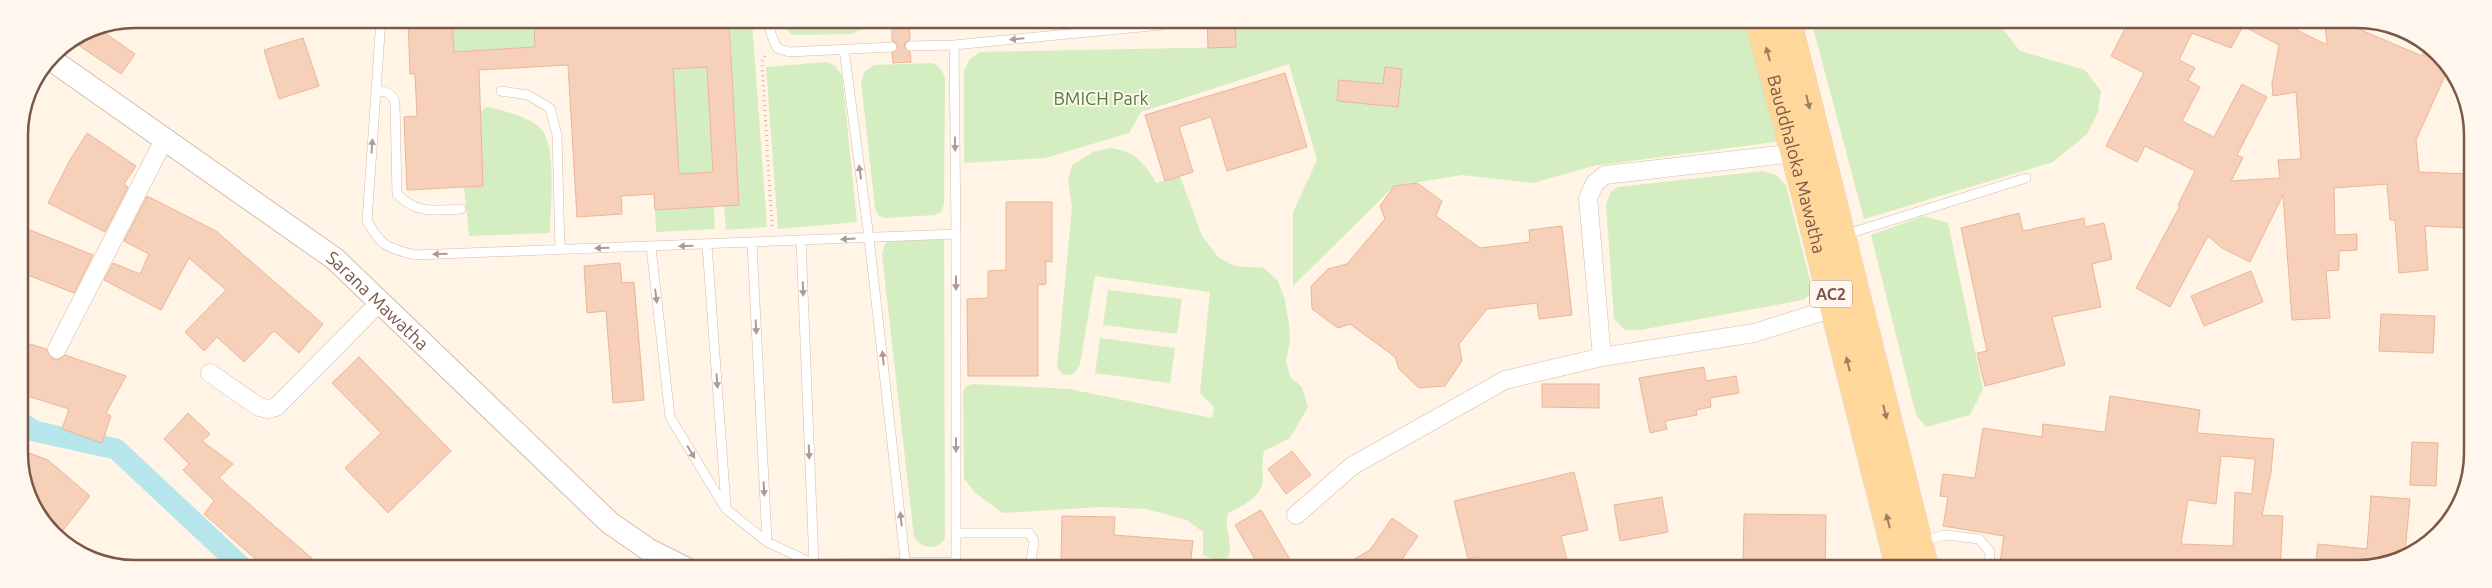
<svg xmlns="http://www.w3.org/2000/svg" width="2492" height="588" viewBox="0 0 2492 588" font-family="Ubuntu,sans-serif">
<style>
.green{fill:#d5eec1}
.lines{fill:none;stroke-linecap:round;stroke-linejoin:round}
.canal{stroke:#b6e5eb;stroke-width:21}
.building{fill:#f7d0b9;stroke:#ebb598;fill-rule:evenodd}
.service-casing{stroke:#d4bcac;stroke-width:10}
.minor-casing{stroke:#d4bcac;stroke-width:19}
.tertiary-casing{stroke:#d4bcac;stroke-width:24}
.primary-casing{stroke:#ddd3cf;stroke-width:29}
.path{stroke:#dcb39c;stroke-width:3;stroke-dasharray:1 4;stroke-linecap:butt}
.service{stroke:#fff;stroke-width:9}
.minor{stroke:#fff;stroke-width:18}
.tertiary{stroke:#fff;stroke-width:22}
.primary{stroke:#ffd79b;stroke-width:28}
.oneway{fill:#b09a91}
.oneway2{fill:#a37d60}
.labels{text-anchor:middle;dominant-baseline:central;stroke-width:4;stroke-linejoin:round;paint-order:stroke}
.shield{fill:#fff7ed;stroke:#a38779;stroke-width:1}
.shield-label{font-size:16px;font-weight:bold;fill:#7b5747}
.park-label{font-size:18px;fill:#507b3b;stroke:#fff7ed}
.street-label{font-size:18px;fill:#7b5747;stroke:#fff7ed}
.rim{fill:none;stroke:#7b5747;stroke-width:2.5}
</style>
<rect width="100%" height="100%" fill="#fff4e5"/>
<path class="green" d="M452 19H534L535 47 454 52Z
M863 19 860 30 852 34 793 35 784 28 783 20Z
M1235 20H1753L1781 141 1593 166 1533 183 1462 175 1394 186 1293 286V212L1317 160 1289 64 1141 112 1129 133 1045 158 964 163V71L970 59 980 52 1236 47Z
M1811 20 1997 21 2020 51 2085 70 2101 91 2098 112 2087 134 2053 162 1864 219Z
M752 21 767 227 726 230 724 206 739 204 730 23Z
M827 62 835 66 842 75 857 222 778 229 766 67Z
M933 63 941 69 945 77 944 204 941 212 935 215 886 218 879 216 875 209 861 82 865 71 874 65Z
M707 67 713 172 679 174 673 69Z
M486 107C501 109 532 118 542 130 557 149 550 208 550 233L469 236 464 187 483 186 480 113Z
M1109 148C1133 150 1145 163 1156 183L1180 176 1202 236 1219 258 1235 266 1264 268 1278 281 1285 300 1289 325 1290 339 1286 362 1291 378 1302 387 1308 407 1290 438 1264 451C1262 463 1262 467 1263 478 1263 497 1242 506 1228 513 1223 528 1234 542 1228 558L1219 562 1203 555V532L1187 520 1146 509 1101 507 1003 513 974 492 964 478 963 392 966 386 973 384 1069 389 1212 418 1214 407 1200 393 1210 292 1095 276 1080 364 1074 374 1064 375 1057 368 1072 207 1068 181 1072 165 1093 152Z
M1763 171 1776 175 1786 185 1812 288 1809 295 1803 300 1640 330H1625L1614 319 1606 204 1611 192 1618 187Z
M714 206 715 229 656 232 655 210Z
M1923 216 1948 223 1983 389 1970 415 1926 427 1916 415 1871 235Z
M940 238 944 241V246L945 537C939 552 921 549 914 537L882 255 884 246 889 240Z
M1108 290 1182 299 1177 334 1103 325Z
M1100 338 1175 348 1170 383 1095 373Z"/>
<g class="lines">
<path class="canal" d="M21 422 34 431 116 449 242 567"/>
</g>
<path class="building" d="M408 19H452L454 52 535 47 534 19H729L739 205 655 210 654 194 621 196 622 214 577 217 568 65 479 70 483 186 407 190 404 117 417 116 415 74H410ZM707 67 713 172 679 174 673 69Z
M892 19 909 20 910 40 905 43 904 47 910 52 911 62 893 63 892 53 898 47 897 43 892 41Z
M1207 20H1235L1236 47 1208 48Z
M2129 21 2144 28 2148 21H2279L2327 45 2325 24 2361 21V30L2422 56 2426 46 2439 52 2448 69 2416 140 2419 172 2471 174 2469 228 2425 226 2428 270 2399 273 2395 220H2390L2387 184 2334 188 2335 235 2357 234V250L2339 251V270L2326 271 2330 318 2292 320 2283 195 2250 262 2222 248 2208 236 2170 307 2136 288 2180 206 2178 205 2195 171 2145 146 2137 162 2106 146 2144 73 2111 56ZM2243 26 2279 45 2272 84 2273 96 2296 92 2301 159 2278 160 2280 178 2231 181 2243 158 2237 155 2267 97 2242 84 2214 137 2182 121 2200 87 2188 80 2195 68 2179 60 2192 33 2231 48Z
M95 26 135 54 121 74 71 40Z
M303 38 319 86 279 99 264 50Z
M1385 67 1402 69 1398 107 1337 101 1339 80 1383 84Z
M1285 73 1307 147 1227 171 1211 117 1179 127 1193 172 1165 181 1145 115Z
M87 133 136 166 124 184 128 187 105 232 48 203 70 160Z
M1417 183 1442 201 1436 216 1480 248 1530 242 1529 230 1562 226 1572 315 1539 319 1537 303 1487 309 1459 344 1462 361 1445 386 1419 388 1399 369 1395 357 1350 324 1338 328 1312 309 1311 286 1328 269 1347 264 1385 219 1380 206 1394 186Z
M147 196 216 231 323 324 299 353 274 331 244 362 217 337 204 351 185 332 226 290 189 258 161 310 104 280 113 263 140 274 149 254 124 241Z
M1006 202H1052V262L1046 261V284L1038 285V376H968L967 299 988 298V271L1006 270Z
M2019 213 2023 231 2084 218 2085 227 2104 223 2112 259 2092 264 2101 307 2052 317 2065 365 1985 386 1977 353 1987 351 1961 228Z
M30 230 93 255 74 293 20 272V255Z
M620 263 622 283 634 282 644 400 613 403 606 311 587 313 584 266Z
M2251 271 2263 302 2204 326 2191 296Z
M2381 314 2435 316 2433 353 2379 351Z
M20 341 46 349 53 359 58 360 65 355 126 376 106 413 111 416 102 443 62 429 69 409 21 394Z
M359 357 451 451 388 513 345 468 381 433 332 383Z
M1704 367 1706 381 1736 376 1739 393 1710 398 1711 407 1696 410 1697 415 1665 421 1667 429 1650 433 1639 378Z
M1542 384H1599V408L1542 407Z
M2110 396 2200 410 2197 433 2274 439 2271 472 2262 515 2283 516 2280 569H1999L2004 536 1943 526 1948 497 1940 496 1943 474 1975 478 1983 428 2042 437 2043 424 2105 432ZM2221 456 2255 459 2252 494 2235 492 2233 546 2181 544 2188 500 2216 504Z
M188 413 210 434 202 441 233 464 219 478 322 567H259V562L204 514 214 501 183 470 189 464 164 439Z
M2412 442 2438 443 2436 486 2410 485Z
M21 450 48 460 90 496 57 538 53 536 21 477Z
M1292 451 1311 475 1286 494 1268 469Z
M1574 472 1588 530 1561 536 1569 568H1480L1477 557 1468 559 1454 501Z
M2371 496 2410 499 2405 552 2365 569H2315L2318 544 2367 549Z
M1662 497 1668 532 1620 541 1614 505Z
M1261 510 1295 568H1260L1235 525Z
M1744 514 1826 515 1825 569 1743 568Z
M1062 516 1115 517 1114 535 1193 541 1190 568H1140V565L1061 563Z
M1392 518 1418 536 1396 568H1339L1370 550Z"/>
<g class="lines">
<g class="service-casing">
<path id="service" d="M381 19 367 221C381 246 387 248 415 255L956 234 954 45 1162 25 1168 20
M769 19 771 34 777 48 789 52 892 47
M910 46 954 45
M844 49 869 238 906 568
M376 90C386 92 392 92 395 103L397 194C418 215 433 210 461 209
M501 91 528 95 550 108 557 135 560 249
M956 234V566
M1844 235 2026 178
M801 241 814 564
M752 243 767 542
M707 245 726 506
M651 247 670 417 726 509 767 542 814 564 956 562
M956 533H1029L1034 541 1030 568
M1921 541 1946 535 1979 539 1990 552 1989 569"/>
</g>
<g class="minor-casing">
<path id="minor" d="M57 349 165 138
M1602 357 1588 198 1595 183 1605 175 1804 152
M210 373 259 407 268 409 276 407 380 302
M1296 515 1352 466 1505 380 1602 357 1754 333 1834 308"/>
</g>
<g class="tertiary-casing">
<g id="tertiary">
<path id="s1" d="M49 58 335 259 610 523 649 550 685 568"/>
</g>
</g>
<g class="primary-casing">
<g id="primary">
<path id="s2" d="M1759 20 1806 196 1900 569"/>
<path d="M1787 20 1925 569"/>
</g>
</g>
<path class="path" d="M765 56 762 62 772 227"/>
<use href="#service" class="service"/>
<use href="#minor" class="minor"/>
<use href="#tertiary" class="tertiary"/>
<use href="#primary" class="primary"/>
</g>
<defs><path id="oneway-solid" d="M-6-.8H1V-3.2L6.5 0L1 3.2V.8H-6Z" transform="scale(1.25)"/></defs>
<g class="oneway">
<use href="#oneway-solid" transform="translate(1017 39) rotate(175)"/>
<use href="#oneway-solid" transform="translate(955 144) rotate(89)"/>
<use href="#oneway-solid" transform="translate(372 146) rotate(-86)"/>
<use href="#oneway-solid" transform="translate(860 172) rotate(-98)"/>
<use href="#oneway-solid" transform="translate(848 239) rotate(177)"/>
<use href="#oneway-solid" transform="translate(686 246) rotate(178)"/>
<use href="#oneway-solid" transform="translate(602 248) rotate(179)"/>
<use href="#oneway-solid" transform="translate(440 254) rotate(178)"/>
<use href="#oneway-solid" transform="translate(956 283) rotate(90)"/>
<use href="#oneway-solid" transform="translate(803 289) rotate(88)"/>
<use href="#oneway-solid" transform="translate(656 296) rotate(83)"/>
<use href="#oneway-solid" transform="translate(756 327) rotate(87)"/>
<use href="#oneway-solid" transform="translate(883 358) rotate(-96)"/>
<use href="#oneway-solid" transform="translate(717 381) rotate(86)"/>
<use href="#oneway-solid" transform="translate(956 445) rotate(90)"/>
<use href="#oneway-solid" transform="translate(691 452) rotate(59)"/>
<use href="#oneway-solid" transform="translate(809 452) rotate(88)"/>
<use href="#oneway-solid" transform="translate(764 489) rotate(87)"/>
<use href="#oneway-solid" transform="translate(901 519) rotate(-96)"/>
</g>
<g class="oneway2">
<use href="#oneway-solid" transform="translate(1768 54) rotate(-105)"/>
<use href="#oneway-solid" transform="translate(1808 102) rotate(76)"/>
<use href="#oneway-solid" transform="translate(1848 364) rotate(-104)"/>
<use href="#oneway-solid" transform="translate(1885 412) rotate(76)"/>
<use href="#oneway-solid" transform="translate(1888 521) rotate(-104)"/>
</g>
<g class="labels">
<rect class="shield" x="1810" y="280.5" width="42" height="27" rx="4"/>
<g class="shield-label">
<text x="1831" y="294">AC2</text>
</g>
<g class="park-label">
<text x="1101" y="98">BMICH Park</text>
</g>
<g class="street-label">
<text stroke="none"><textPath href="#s2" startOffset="149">Bauddhaloka Mawatha</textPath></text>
<text stroke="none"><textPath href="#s1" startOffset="409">Sarana Mawatha</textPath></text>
</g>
</g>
<path d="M0 0H2492V588H0ZM135 28H2357A107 107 0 0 1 2464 135V453A107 107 0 0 1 2357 560H135A107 107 0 0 1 28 453V135A107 107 0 0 1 135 28Z" fill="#fff7ed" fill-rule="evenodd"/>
<path class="rim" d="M135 28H2357A107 107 0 0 1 2464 135V453A107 107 0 0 1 2357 560H135A107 107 0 0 1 28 453V135A107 107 0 0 1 135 28Z"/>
</svg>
